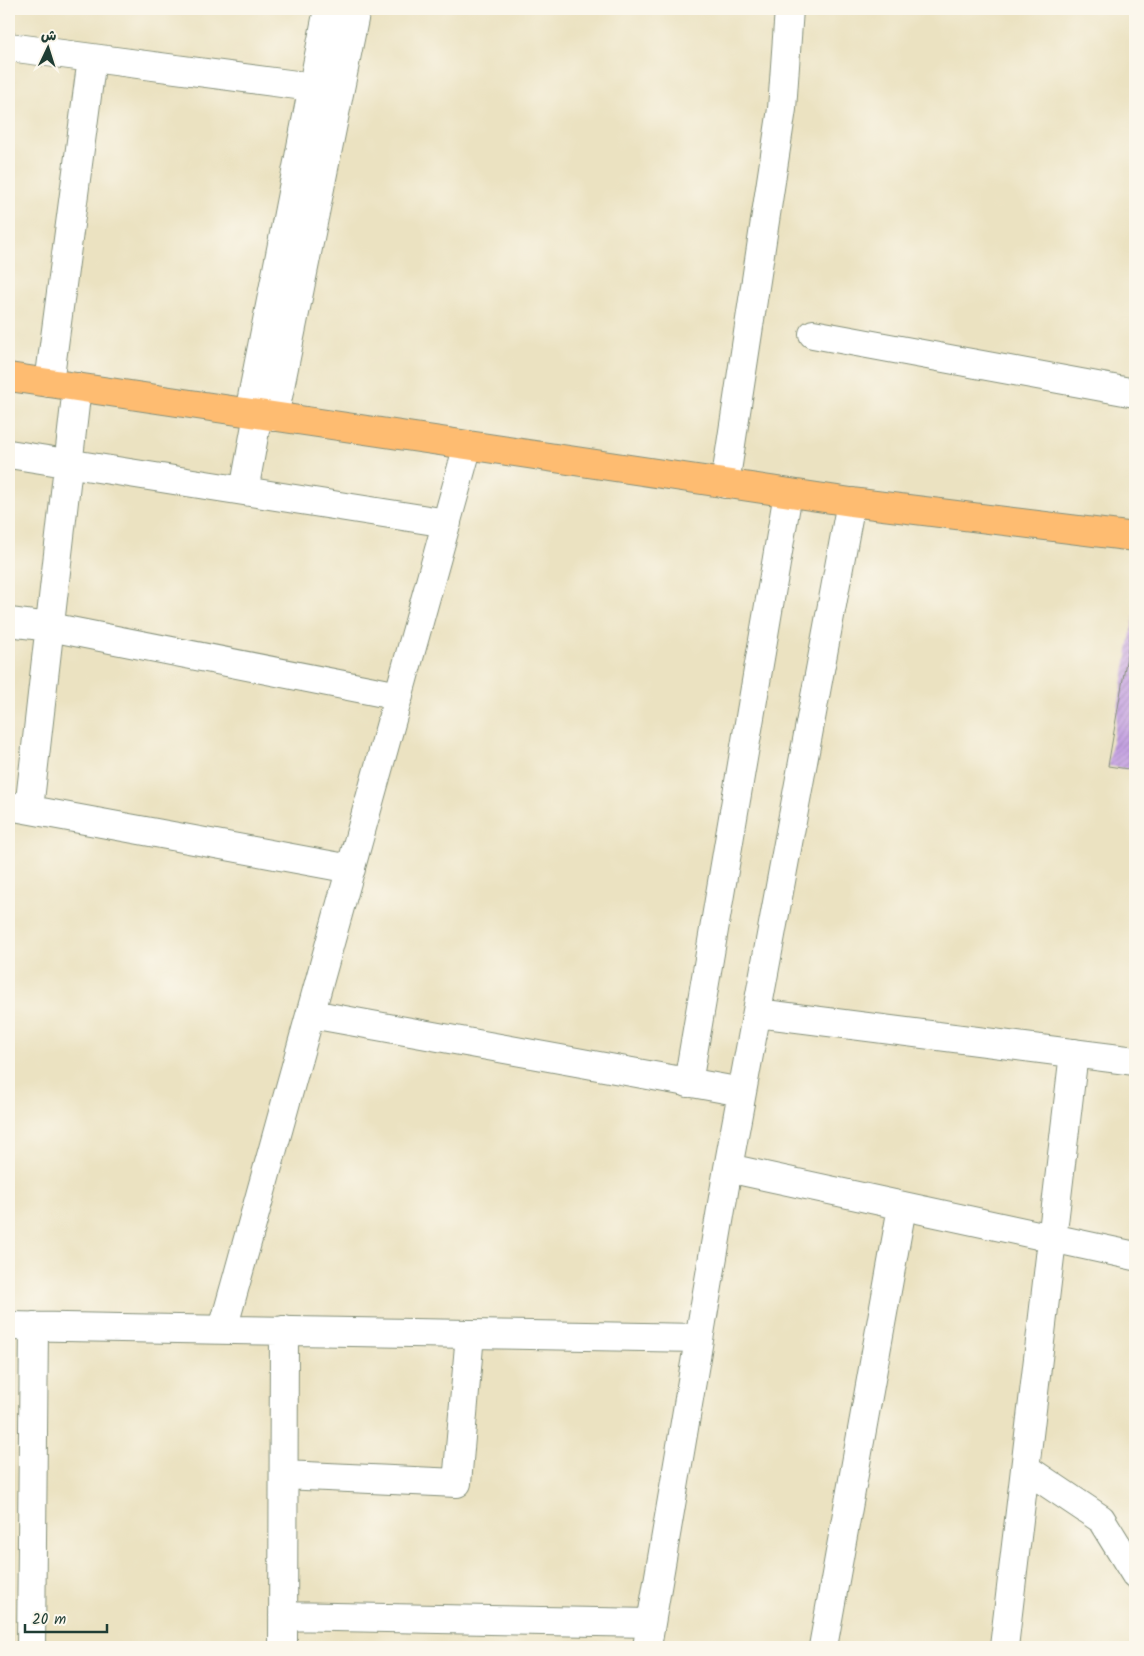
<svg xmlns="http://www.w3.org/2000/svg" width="1144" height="1656" viewBox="0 0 1144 1656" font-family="Kalam,'Playpen Sans Arabic',sans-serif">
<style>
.building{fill:url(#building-hatch)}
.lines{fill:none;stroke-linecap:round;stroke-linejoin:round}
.minor-casing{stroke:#85907a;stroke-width:30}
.major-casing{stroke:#85907a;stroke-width:30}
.minor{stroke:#fff;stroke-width:28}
.major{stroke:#febc71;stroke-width:28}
</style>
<defs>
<pattern id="building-hatch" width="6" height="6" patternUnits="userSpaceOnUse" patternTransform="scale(1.25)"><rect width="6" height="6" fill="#c09ae1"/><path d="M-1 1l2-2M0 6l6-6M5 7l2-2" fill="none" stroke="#9b7fb7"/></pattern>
</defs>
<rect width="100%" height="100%" fill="#fbf7ec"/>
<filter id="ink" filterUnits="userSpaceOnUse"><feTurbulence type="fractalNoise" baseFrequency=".02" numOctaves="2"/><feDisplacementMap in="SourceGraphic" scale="10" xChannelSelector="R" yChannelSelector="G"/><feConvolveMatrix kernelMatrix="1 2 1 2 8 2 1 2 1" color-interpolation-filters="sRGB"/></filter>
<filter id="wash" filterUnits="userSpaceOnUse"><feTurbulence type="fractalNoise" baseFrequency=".0096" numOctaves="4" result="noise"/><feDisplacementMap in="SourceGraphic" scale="20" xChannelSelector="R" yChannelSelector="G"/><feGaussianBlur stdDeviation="1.12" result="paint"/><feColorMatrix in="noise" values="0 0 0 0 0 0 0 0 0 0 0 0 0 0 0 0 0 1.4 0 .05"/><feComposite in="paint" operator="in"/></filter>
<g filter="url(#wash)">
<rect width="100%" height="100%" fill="#ebe2c1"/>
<g id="blocks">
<path class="building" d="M1134 615H1135V770L1108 766Z"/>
</g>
</g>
<g filter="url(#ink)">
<use href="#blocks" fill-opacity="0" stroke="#85907a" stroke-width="1"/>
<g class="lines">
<g class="minor-casing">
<path id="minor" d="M9 47 312 87
M813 334 1135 393
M49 383 92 58
M249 413 328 9
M274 417 356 9
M9 454 447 523
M725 484 782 109 789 9
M244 491 258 414
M9 622 50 627 399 696
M9 806 351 869
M29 809 77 387
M757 1013 1135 1061
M311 1014 742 1092
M688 1083 788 493
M728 1168 1135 1256
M9 1326 699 1338
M223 1329 468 445
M1025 1468 1101 1519 1135 1574
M284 1475 457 1483 470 1334
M283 1616 651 1623
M31 1647 34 1326
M283 1647 284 1330
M647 1647 728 1168 851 502
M823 1647 902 1207
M1004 1647 1074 1053"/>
</g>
<g class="major-casing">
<path id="major" d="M9 377 851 502 1135 537"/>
</g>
<use href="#minor" class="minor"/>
<use href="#major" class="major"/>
</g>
</g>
<rect width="1144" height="1656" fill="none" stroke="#fbf7ec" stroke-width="30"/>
<g transform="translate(48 48) rotate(4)" stroke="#fbf7ec" stroke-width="4" paint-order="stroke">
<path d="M0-4L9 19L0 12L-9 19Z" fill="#1f3d34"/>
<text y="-8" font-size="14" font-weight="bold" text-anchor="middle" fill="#1f3d34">ش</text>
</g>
<path d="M25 1624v8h82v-8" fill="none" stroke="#1f3d34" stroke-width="2.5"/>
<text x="32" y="1624" font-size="15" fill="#1f3d34" stroke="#fbf7ec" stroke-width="4" paint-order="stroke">20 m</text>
</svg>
